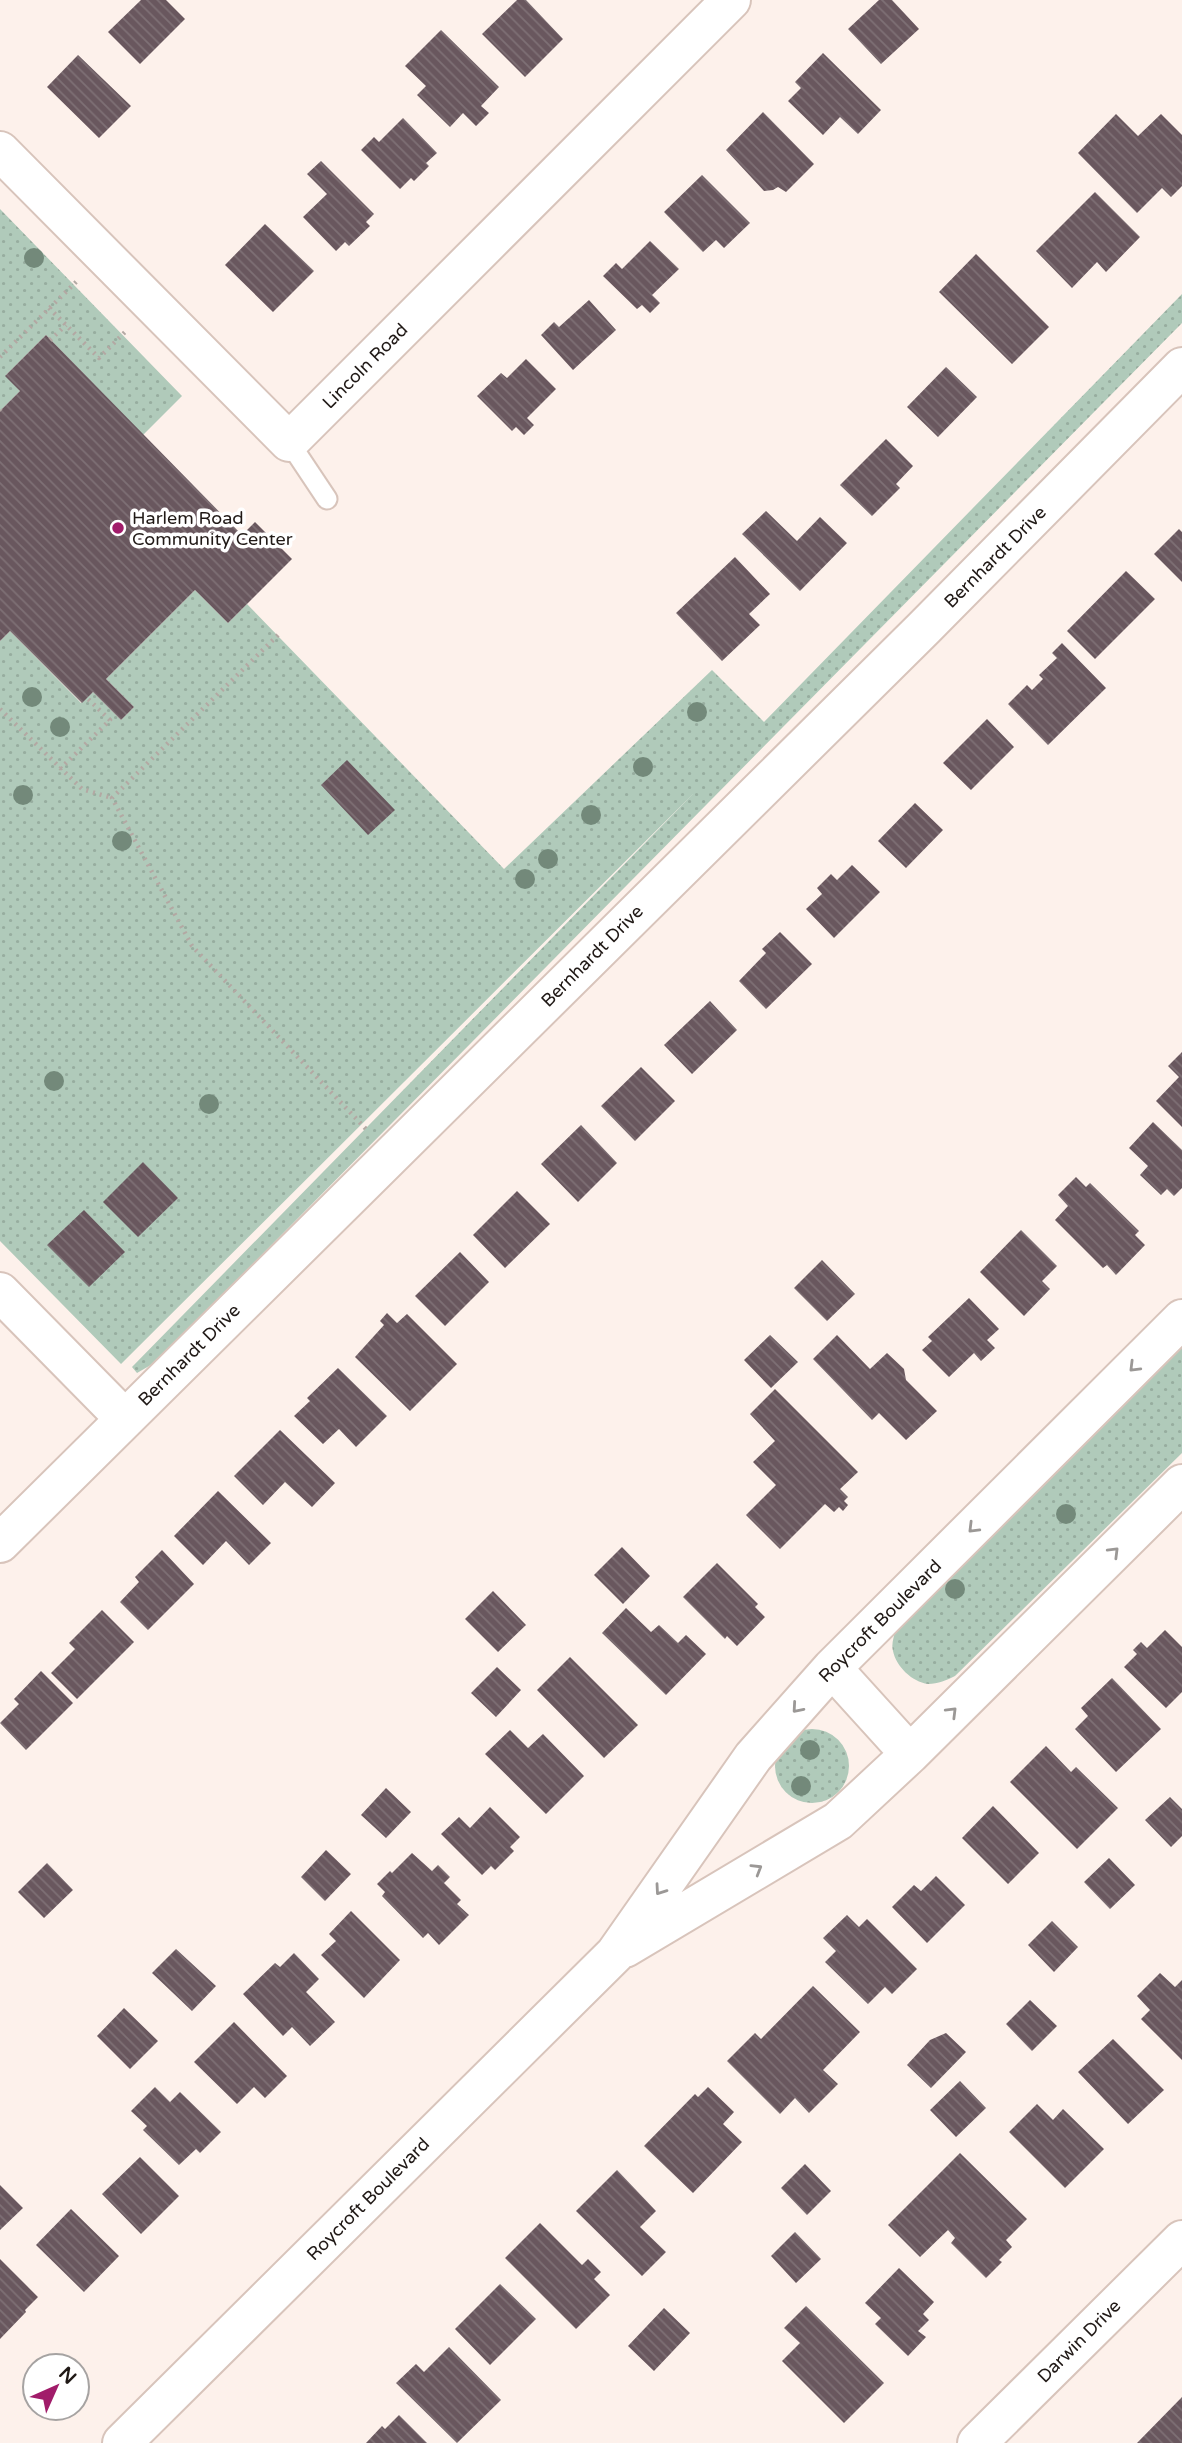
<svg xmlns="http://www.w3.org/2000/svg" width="1182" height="2443" viewBox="0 0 1182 2443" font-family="'Varela Round',sans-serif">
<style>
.grass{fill:url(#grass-dots)}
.building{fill:url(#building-back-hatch)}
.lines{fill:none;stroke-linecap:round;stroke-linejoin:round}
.lane-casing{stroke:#d8c4bb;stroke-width:23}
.street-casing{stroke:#d8c4bb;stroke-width:42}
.path{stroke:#b3a8a3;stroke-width:4.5;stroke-dasharray:2 5;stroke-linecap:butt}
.lane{stroke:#fff;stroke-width:19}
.street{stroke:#fff;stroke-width:38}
.tree{fill:#73897a}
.oneway{stroke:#9b9896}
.poi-dot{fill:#a11c6a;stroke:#fff;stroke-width:2.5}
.labels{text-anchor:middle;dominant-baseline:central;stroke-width:7;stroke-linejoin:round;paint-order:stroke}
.street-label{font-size:18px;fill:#201916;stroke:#fff}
.poi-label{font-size:18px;fill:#201916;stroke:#fff;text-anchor:start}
</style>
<defs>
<pattern id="grass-dots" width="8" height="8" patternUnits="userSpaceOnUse" patternTransform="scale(1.75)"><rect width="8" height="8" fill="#b0caba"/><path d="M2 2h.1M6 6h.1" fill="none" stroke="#97ad9f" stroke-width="1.8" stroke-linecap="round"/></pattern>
<pattern id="building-back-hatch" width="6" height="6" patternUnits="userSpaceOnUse" patternTransform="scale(1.75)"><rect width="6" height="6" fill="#69575e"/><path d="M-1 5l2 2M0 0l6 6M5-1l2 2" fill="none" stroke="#7e7075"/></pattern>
</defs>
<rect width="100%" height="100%" fill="#fdf1eb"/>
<path class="grass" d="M0 209 182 396 143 435 46 335 6 375 20 391 0 411Z
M1182 294V323L156 1362 137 1373 132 1367 694 793 121 1364 0 1241V641L10 631 81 703 93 692 121 720 134 707 106 679 195 590 228 623 247 604 504 869 712 670 764 722Z
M1182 1339V1453L955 1676C947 1680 938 1684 928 1684 912 1682 896 1666 893 1651 891 1644 894 1636 896 1629Z
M775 1766a37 37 0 1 1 74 0a37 37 0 1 1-74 0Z"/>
<path class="building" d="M141 0H166L185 19 140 64 108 32Z
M517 0H526L563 39 525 77 482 34Z
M879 0H892L919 29 881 64 848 29Z
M441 30 499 87 481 106 489 113 476 126 463 113 450 127 417 95 426 86 405 66Z
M823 53 881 110 858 134 840 117 823 135 788 101 801 88 795 82Z
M78 55 131 106 99 138 47 87Z
M763 112 814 164 786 192 778 187 773 190 764 191 726 150Z
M1116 114 1138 136 1161 114 1182 135V186L1171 197 1162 188 1137 213 1078 153Z
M403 118 437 153 426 163 429 166 414 181 411 178 400 189 361 150 374 137 379 142Z
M321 161 374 214 366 222 370 226 349 246 345 242 336 251 303 217 327 194 307 174Z
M702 175 750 223 724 248 716 240 703 252 664 212Z
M1095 192 1140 237 1106 272 1097 262 1072 288 1036 251Z
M265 224 314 271 273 312 225 265Z
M650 241 679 269 652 295 660 303 650 313 642 305 637 309 603 276 616 263 622 269Z
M976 254 1049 327 1012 364 939 292Z
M589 300 616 330 573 370 541 335 554 322 559 327Z
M46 335 242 535 255 522 292 559 228 623 195 590 106 679 134 707 121 720 93 692 82 703 10 631 0 641V411L20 391 5 376Z
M526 359 556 389 527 418 534 425 524 435 516 427 512 431 477 396 501 373 507 378Z
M946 367 977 397 938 437 907 407Z
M886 439 913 466 896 484 900 488 872 516 840 485Z
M766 511 797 541 820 517 847 543 800 591 742 534Z
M1179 529 1182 532V582L1154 554Z
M735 557 770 594 749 614 760 625 722 661 676 613Z
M1126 571 1155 599 1095 659 1067 631Z
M1062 643 1106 688 1048 745 1008 704 1027 685 1032 690 1043 679 1039 675 1057 658 1052 653Z
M987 719 1014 747 971 790 943 763Z
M347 760 395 810 368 835 321 785Z
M915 803 943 830 906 868 878 841Z
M852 865 880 892 834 938 806 909 822 894 817 888 831 874 837 880Z
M780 932 812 964 766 1009 739 981 766 953 762 949Z
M710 1001 737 1030 692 1074 664 1045Z
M1182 1052V1127L1156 1101 1179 1077 1168 1066Z
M641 1067 675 1101 635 1141 601 1106Z
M1153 1122 1182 1150V1188L1174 1196 1167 1189 1161 1195 1140 1175 1148 1166 1129 1148Z
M581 1125 617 1163 578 1202 541 1164Z
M143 1162 178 1198 138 1237 103 1202Z
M1076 1177 1086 1187 1090 1183 1139 1231 1135 1235 1145 1245 1116 1275 1107 1265 1103 1268 1055 1220 1068 1206 1058 1195Z
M517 1191 550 1224 505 1268 473 1235Z
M84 1210 125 1252 89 1287 47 1245Z
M1021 1230 1057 1266 1042 1281 1050 1289 1024 1316 980 1272Z
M460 1252 489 1282 445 1326 415 1296Z
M822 1260 855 1294 827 1321 794 1288Z
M969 1298 999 1329 987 1340 995 1348 981 1361 974 1353 949 1377 922 1350 932 1341 928 1337Z
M387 1313 397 1323 407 1314 457 1364 410 1411 355 1357 384 1325 380 1321Z
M770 1335 798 1362 771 1388 744 1360Z
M837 1335 870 1369 887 1353 904 1369 906 1380 937 1411 906 1440 879 1413 872 1420 813 1359Z
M338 1368 387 1416 356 1447 339 1429 323 1444 294 1416 310 1401 307 1398Z
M775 1389 858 1472 840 1489 848 1497 844 1501 848 1505 843 1511 839 1507 834 1512 825 1504 780 1549 746 1515 776 1485 753 1462 775 1441 750 1414Z
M280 1430 335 1483 312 1507 285 1482 263 1505 234 1476Z
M218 1491 271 1543 249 1565 226 1541 203 1565 174 1536Z
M622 1547 650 1576 623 1604 594 1575Z
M162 1550 194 1584 148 1630 120 1602 139 1582 135 1577Z
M717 1563 758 1604 755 1607 765 1617 737 1646 727 1636 725 1639 683 1597Z
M493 1591 526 1625 498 1652 465 1619Z
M626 1608 651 1632 659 1625 678 1643 686 1635 706 1654 666 1695 602 1633Z
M102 1610 134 1642 77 1699 51 1673 75 1649 69 1643Z
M1165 1630 1182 1647V1692L1166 1708 1124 1667 1137 1654 1133 1650 1141 1642 1147 1648Z
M570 1657 638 1725 604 1758 537 1690Z
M497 1667 521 1690 496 1717 471 1693Z
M41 1671 73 1703 26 1750 0 1723 19 1704 14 1699Z
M1112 1678 1161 1729 1116 1772 1075 1729 1088 1716 1081 1708Z
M510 1730 528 1748 543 1734 584 1776 546 1814 485 1754Z
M1046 1746 1071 1772 1076 1767 1118 1808 1077 1849 1010 1782Z
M386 1788 411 1812 386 1838 361 1815Z
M1170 1797 1182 1809V1836L1171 1847 1145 1820Z
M993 1806 1039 1853 1008 1884 962 1838Z
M490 1807 520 1837 510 1847 514 1851 495 1870 491 1866 482 1875 441 1834 459 1817 470 1828Z
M326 1850 351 1874 325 1901 301 1877Z
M412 1853 432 1871 438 1865 450 1877 444 1883 461 1900 457 1904 469 1915 439 1945 428 1933 423 1938 382 1896 385 1892 377 1884 390 1871 392 1873Z
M1109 1858 1135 1885 1110 1909 1084 1882Z
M47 1863 73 1890 44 1918 18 1892Z
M936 1876 965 1905 927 1943 892 1907 914 1885 921 1891Z
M351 1911 400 1960 364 1998 321 1955 336 1941 329 1934Z
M847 1915 859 1927 867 1919 917 1969 892 1994 885 1987 868 2004 825 1962 836 1951 823 1938Z
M1052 1921 1078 1947 1054 1972 1028 1945Z
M176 1949 216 1986 192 2011 152 1973Z
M294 1953 319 1979 306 1992 335 2022 310 2046 292 2027 283 2036 243 1994 275 1963 280 1967Z
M1160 1973 1175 1987 1182 1980V2060L1141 2019 1150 2010 1137 1996Z
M813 1986 860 2032 823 2070 838 2084 809 2113 795 2098 780 2114 727 2061 755 2033 761 2039Z
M1030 2000 1057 2026 1032 2051 1006 2024Z
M124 2008 158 2041 130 2069 97 2036Z
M234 2022 287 2076 265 2098 254 2087 237 2104 194 2062Z
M946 2033 966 2052 931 2088 907 2065 930 2040Z
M1113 2039 1164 2090 1128 2124 1078 2072Z
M960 2081 986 2108 956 2137 930 2110Z
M155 2087 170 2102 180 2092 221 2132 200 2153 196 2149 179 2165 143 2130 147 2126 131 2111Z
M708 2087 734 2112 723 2124 742 2142 693 2193 644 2146 695 2094 698 2097Z
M1037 2104 1053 2120 1063 2109 1104 2149 1065 2188 1009 2132Z
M960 2153 1027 2219 1006 2240 1012 2247 999 2260 1002 2262 986 2278 951 2243 955 2238 948 2230 920 2257 888 2225Z
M140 2157 179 2196 141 2234 102 2194Z
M805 2164 831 2191 807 2215 781 2188Z
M617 2170 656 2211 640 2227 666 2252 642 2276 576 2211Z
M0 2185 23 2208 0 2230Z
M71 2209 119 2256 84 2292 36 2245Z
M540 2223 582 2265 588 2259 601 2272 594 2279 610 2295 576 2329 505 2258Z
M795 2232 821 2259 796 2283 771 2256Z
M0 2259 38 2297 25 2310 26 2312 0 2339Z
M899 2268 934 2302 923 2314 929 2320 918 2331 926 2337 908 2356 875 2324 881 2318 865 2303Z
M500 2284 536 2319 490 2365 455 2329Z
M806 2306 884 2383 844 2423 782 2361 800 2343 784 2328Z
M664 2308 690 2333 654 2371 628 2346Z
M449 2347 501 2400 457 2443 396 2383 416 2364 424 2372Z
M1182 2397V2443H1137Z
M399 2415 427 2443H366L382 2426 385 2429Z"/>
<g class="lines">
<g class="lane-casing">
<path id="lane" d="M289 442 327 499"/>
</g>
<g class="street-casing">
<path id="street" d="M0 151 289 442 731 0
M0 1292 125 1419
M0 1543 924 628 1182 367
M832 1668 910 1754
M625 1948 838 1821 910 1754 1182 1484
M122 2443 615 1954 753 1757 832 1668 1182 1319
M977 2443 1182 2240"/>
</g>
<path class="path" d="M49 308 99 358 126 331
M50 340 66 325
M0 357 77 281
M0 410 1 411
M278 635 112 798 192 946 366 1129
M0 709 82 789 112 798
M60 769 110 720 87 698"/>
<use href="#lane" class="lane"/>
<use href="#street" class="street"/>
</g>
<g class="tree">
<circle cx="34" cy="258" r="10"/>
<circle cx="32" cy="697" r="10"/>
<circle cx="697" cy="712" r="10"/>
<circle cx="60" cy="727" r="10"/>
<circle cx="643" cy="767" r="10"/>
<circle cx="23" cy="795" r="10"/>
<circle cx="591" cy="815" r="10"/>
<circle cx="122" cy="841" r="10"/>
<circle cx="548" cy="859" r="10"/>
<circle cx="525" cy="879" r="10"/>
<circle cx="54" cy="1081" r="10"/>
<circle cx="209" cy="1104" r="10"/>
<circle cx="1066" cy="1514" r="10"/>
<circle cx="955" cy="1589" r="10"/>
<circle cx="810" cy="1750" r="10"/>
<circle cx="801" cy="1786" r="10"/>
</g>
<defs><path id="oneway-chevron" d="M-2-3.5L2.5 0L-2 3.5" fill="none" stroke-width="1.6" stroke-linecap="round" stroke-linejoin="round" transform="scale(1.75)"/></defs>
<g class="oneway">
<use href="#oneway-chevron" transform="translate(1134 1367) rotate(135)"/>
<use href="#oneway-chevron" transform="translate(973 1528) rotate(135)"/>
<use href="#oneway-chevron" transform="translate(1114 1552) rotate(-45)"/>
<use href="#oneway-chevron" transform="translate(797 1708) rotate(131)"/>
<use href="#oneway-chevron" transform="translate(952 1712) rotate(-45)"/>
<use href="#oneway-chevron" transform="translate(757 1869) rotate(-31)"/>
<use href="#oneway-chevron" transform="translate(660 1890) rotate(125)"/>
</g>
<circle class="poi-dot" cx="118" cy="528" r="7"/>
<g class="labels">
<g class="street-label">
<text transform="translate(365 366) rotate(-45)">Lincoln Road</text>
<text transform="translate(995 557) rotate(-45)">Bernhardt Drive</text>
<text transform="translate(592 956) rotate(-45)">Bernhardt Drive</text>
<text transform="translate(189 1355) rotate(-45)">Bernhardt Drive</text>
<text transform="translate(880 1621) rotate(-45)">Roycroft Boulevard</text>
<text transform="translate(368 2199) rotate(-45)">Roycroft Boulevard</text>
<text transform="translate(1079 2341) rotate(-45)">Darwin Drive</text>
</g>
<g class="poi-label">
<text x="132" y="518">Harlem Road<tspan x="132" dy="21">Community Center</tspan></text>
</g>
</g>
<g transform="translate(56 2387) rotate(45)"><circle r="33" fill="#ffffff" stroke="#a6a3a2" stroke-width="2"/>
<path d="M0-5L12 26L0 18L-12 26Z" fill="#a11c6a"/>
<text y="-10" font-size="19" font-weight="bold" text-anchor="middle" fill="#201916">N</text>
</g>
</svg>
